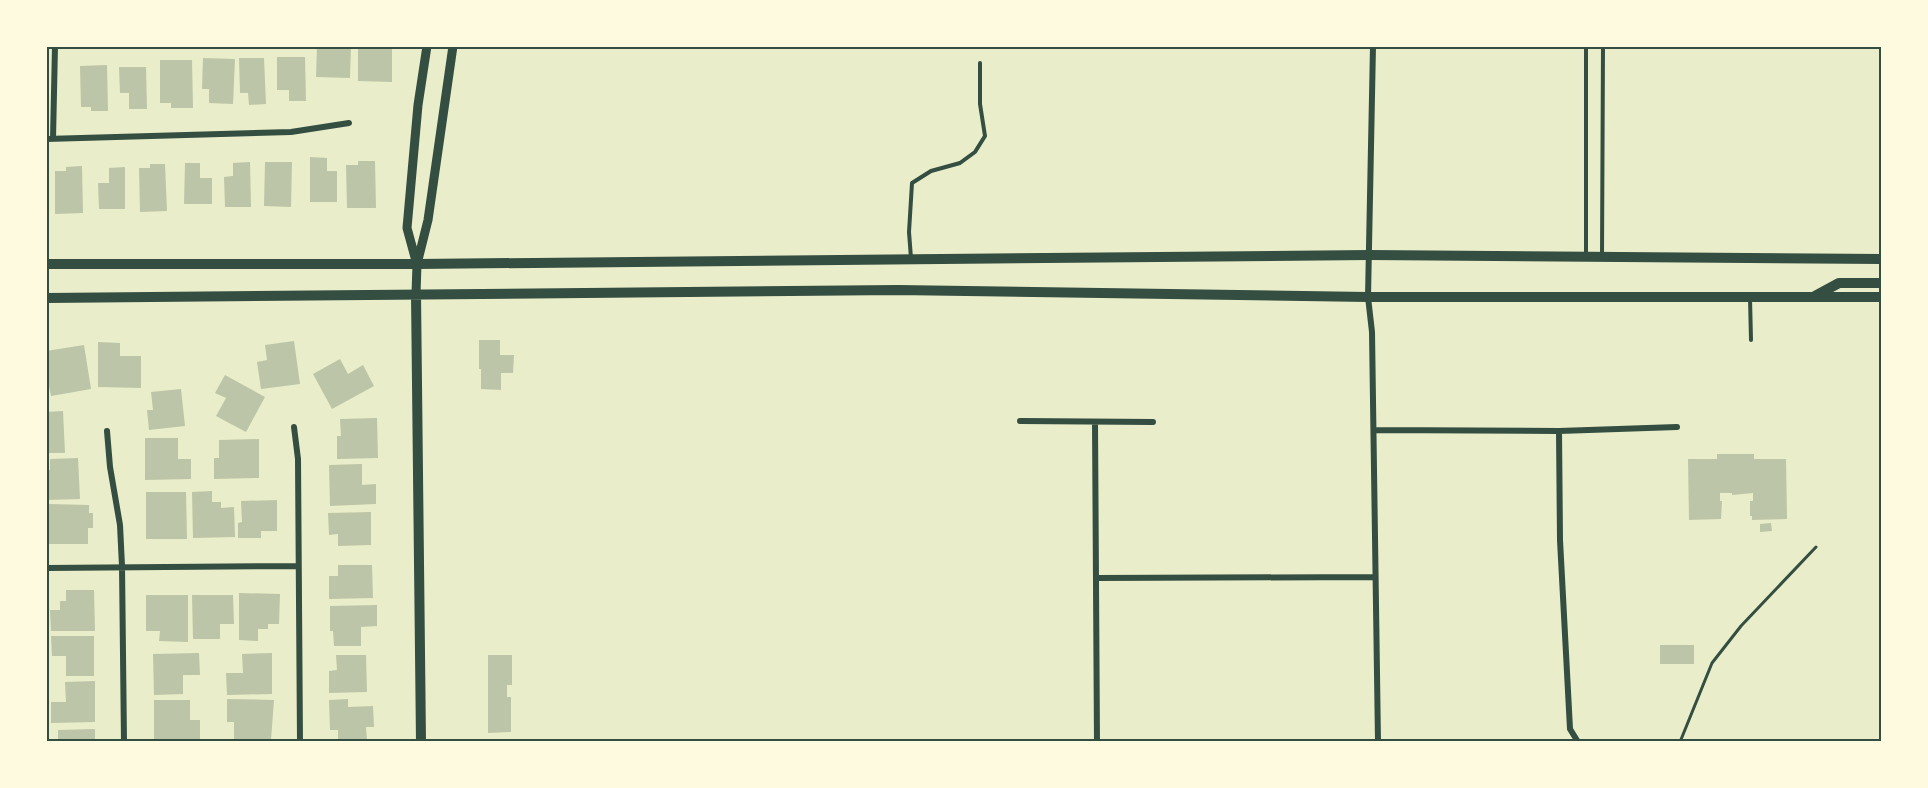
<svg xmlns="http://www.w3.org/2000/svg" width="1928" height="788" viewBox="0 0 1928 788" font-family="'IBM Plex Sans',sans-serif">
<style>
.building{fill:#bcc5a7}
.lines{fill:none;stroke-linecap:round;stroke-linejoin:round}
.path{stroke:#344e41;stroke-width:3}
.service{stroke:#344e41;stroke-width:4}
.minor{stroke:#344e41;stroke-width:6}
.tertiary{stroke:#344e41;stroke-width:9}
.secondary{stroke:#344e41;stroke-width:10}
.neatline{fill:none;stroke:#344e41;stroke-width:2}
</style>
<rect width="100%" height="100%" fill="#e9edc9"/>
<path class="building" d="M317 46H351L350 78 316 77Z
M358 46H392V82L358 81Z
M277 57H305L306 101H289V90H277Z
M203 58 235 59 233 104 209 103V89H202Z
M239 58H264L266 104 249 105 248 93H240Z
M160 60H192L193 108H171V103H160Z
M107 65 108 111H91V107H81L80 66Z
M119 67H146L147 109H129V93H120Z
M310 157 327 158V171H337V202H310Z
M358 161H375L376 208H347L346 165H358Z
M250 162 251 207H225L224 177 233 176V163Z
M265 162H292L291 207 264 206Z
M185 163H200V178H212V204H184Z
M150 164H165L167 211 140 212 139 168H150Z
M82 166 83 213 55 214V171H66V167Z
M125 167V209H99L98 183H109V168Z
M479 340H500V355H514L513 373H501V390L481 389V369H479Z
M294 341 300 384 261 389 257 362 267 360 265 345Z
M98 342 120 343V356H141V388L98 387Z
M84 345 91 389 51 396 46 371V351Z
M340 359 348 374 363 365 374 386 332 409 313 374Z
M225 375 265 397 246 432 216 416 226 398 215 393Z
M181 389 185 426 149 430 147 410H153L151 392Z
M63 411 65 453H46V412Z
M377 418 378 458 337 459V436H341L340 419Z
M145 438H178V459H191V479L145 480Z
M259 439V478L214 479V458H219V440Z
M1717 454H1754V459H1786L1787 519 1752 520V516H1750V501H1753V493L1732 495V493H1720V501H1722L1721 519 1689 520 1688 459H1717Z
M78 458 80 499 46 500V470H50V459Z
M362 464V485L376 484V504L330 506 329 465Z
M212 491V502H221V508L234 507 235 537 193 538 192 492Z
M146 492H186L187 539H146Z
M277 500V531H261V538H238V523L242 522 241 501Z
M48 504 89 505V513H93V528H88V544H49Z
M371 512V545L338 546V534L329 535 328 513Z
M1771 523 1772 531 1760 532V524Z
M338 565H372L373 598 329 599V576H338Z
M66 590H94L95 631H51L50 610H60V601H66Z
M239 593 280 594 279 624H268V629H258V641L239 640Z
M146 595H188V642L159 641 160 631H146Z
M192 595H233L234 624H220V639H193Z
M377 605V626L361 627V646H334L333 631H330V606Z
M51 636H94V676H66V656H52Z
M1660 645H1694V664H1660Z
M199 653 200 675H183V694L154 695 153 654Z
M272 653V694L227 695 226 673H243L242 654Z
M336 655H366L367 692 329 693V671L337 670Z
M488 655H512V685H507V697H511V732L488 733Z
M95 681V722L51 723V702H66L65 682Z
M227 699 274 700 271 740H234V722H227Z
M348 699V707L373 706 374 727H366L367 740 338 741V730H330L329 700Z
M154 700H190V720H200V741H154Z
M95 729V742H58V730Z"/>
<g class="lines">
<path class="path" d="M1680 742 1712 663 1741 626 1816 547"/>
<path class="service" d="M1586 46V256
M1602 256 1603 46
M911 258 909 232 912 183 931 171 960 163 975 152 985 136 980 104V63
M1750 298 1751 340"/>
<path class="minor" d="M1373 46 1368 297 1372 332 1378 742
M46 139 291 132 349 123
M53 139 55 46
M1020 421 1153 422
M1095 422 1097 742
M294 427 298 459 300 742
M1374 430 1559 431 1677 427
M107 431 110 467 120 525 122 566 124 742
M1559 431 1560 540 1570 729 1578 742
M46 568 297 566
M1097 578 1374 577"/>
<path class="tertiary" d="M416 261 407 228 418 105 427 46
M416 294 417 264 428 220 453 46"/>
<path class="secondary" d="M46 264H417L1369 255 1882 259
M416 294 421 742
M1815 296 1839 283H1882
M46 298 898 290 1368 297H1882"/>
</g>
<rect width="1928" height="788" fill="none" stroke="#fefae0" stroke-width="96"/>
<rect x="48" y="48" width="1832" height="692" class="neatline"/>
</svg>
